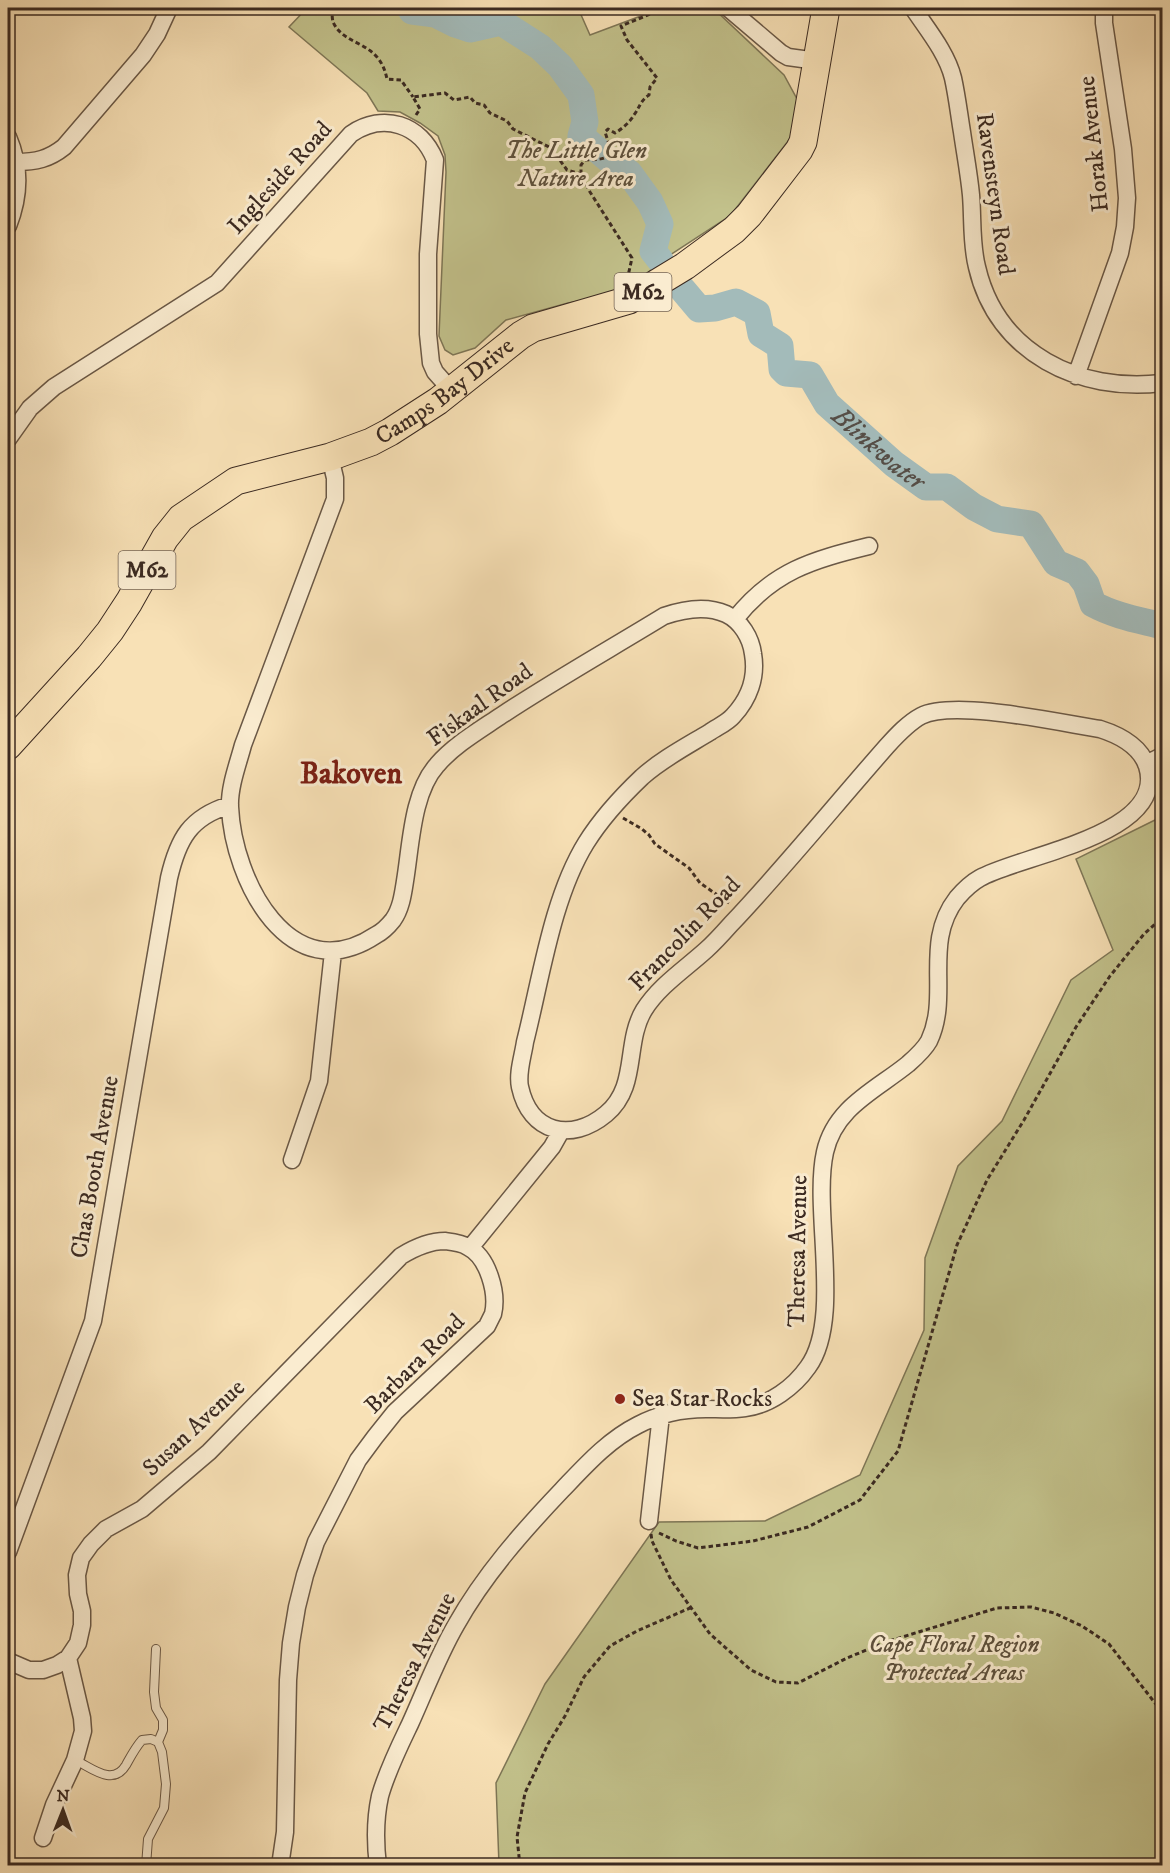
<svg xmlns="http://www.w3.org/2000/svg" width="1170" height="1873" viewBox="0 0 1170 1873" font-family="'IM FELL DW Pica',serif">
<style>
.green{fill:#c2c18b;stroke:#7e7656;stroke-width:1.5}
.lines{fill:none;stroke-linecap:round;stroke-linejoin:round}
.river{stroke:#a3bbba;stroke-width:27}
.service-casing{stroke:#6a5846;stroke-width:10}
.minor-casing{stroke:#6a5846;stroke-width:19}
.primary-casing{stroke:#3b2a21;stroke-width:29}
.path{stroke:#3b2a21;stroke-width:3;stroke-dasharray:4.5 3;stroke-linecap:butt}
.service{stroke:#faecd0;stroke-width:8}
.minor{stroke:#faecd0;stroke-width:16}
.primary{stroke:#f8e1b6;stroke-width:27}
.poi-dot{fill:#8f2418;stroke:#faecd0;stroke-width:2}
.labels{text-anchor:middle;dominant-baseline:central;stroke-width:6;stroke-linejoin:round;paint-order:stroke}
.shield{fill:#faecd0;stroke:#746456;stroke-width:1.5}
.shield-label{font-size:22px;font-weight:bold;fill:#3b2a21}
.street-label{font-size:24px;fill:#3b2a21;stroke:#faecd0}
.park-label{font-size:24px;font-style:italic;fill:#5d503c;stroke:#faecd0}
.poi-label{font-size:24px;fill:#3b2a21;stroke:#faecd0;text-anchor:start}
.water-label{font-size:26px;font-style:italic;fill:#554e47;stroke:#faecd0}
.district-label{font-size:30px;font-weight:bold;fill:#7a1f14;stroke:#faecd0}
</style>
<rect width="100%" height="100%" fill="#f8e1b6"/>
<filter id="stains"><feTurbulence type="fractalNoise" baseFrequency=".00333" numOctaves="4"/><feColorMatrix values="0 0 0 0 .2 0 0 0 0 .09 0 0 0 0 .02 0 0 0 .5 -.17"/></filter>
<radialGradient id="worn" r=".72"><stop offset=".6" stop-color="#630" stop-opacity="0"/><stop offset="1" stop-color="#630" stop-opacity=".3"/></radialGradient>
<path class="green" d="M307 8H578L590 35 662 8H713L784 75 797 99 792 136 730 216 667 257 626 290 617 294 568 303 506 320 475 348 453 355 445 350 439 336 446 172 445 155 438 136 420 123 400 112 378 111 367 93 289 27Z
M1155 820 1162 827V1865H499L496 1783 545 1684 659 1522 765 1521 860 1475 924 1330 925 1258 958 1166 1002 1121 1071 980 1113 950 1076 859Z"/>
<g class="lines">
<g class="river">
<path d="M410 8 412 11 435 14 455 24 470 29 501 22 540 47 560 66 581 95 585 122 581 136 607 158 629 173 650 202 660 224 653 251 660 260"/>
<path id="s1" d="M683 290 699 309 715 308 736 302 757 313 761 334 780 346 782 369 786 373 810 375 827 404 894 464 926 487H947L974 507 997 519 1031 524 1056 563 1077 572 1086 584 1093 604C1115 616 1139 620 1162 626"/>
</g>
<g class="service-casing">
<path id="service" d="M156 1649 154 1692 156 1708 163 1720V1730L158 1742
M75 1760C92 1768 113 1787 126 1765 131 1756 135 1748 142 1740L151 1739 158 1742 162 1752 166 1784 164 1808 148 1839 146 1866"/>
</g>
<g class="minor-casing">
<path id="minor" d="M728 8 781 53 788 57 817 61
M913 8C927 29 947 53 953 78 957 96 959 114 962 132 965 153 969 174 971 195 973 219 971 244 977 267 997 354 1080 393 1162 383
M8 137C21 167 20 196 8 226
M16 162C36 162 49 159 64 147L143 55 157 34 169 8
M1076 376 1120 253 1125 227 1127 198 1123 149 1104 23V8
M8 439 30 408 54 387 217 283 351 134C383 112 421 124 435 160L428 254V334L431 363 435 372 451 390
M330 457 335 478V499L243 745C238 764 229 787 230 807 233 880 290 992 376 935 382 932 389 925 393 920 401 909 403 894 405 881 411 845 412 793 437 765 454 745 480 730 502 715 555 680 610 649 664 616 684 609 706 605 726 614 741 621 751 638 753 654 757 677 749 699 733 716 727 723 717 727 710 732 687 746 662 759 642 777 622 796 601 819 586 843 552 898 541 979 525 1042 523 1056 517 1073 520 1087 530 1133 571 1143 606 1114 639 1087 624 1043 644 1010 659 986 685 969 706 950 715 942 723 933 731 924 785 867 835 805 887 746 897 735 908 723 921 716 954 699 1061 723 1100 729 1119 735 1140 746 1147 766 1169 835 1020 855 980 878 971 883 963 891 957 898 922 943 951 995 929 1041 924 1050 916 1057 908 1064 876 1090 835 1107 825 1152 812 1210 843 1319 808 1367 794 1387 770 1405 745 1408 732 1410 719 1409 706 1409 682 1409 659 1414 638 1425 608 1440 585 1466 562 1490 523 1531 484 1575 456 1625 438 1656 425 1691 410 1724 399 1747 387 1771 380 1796 375 1819 375 1842 378 1866
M735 619C773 571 812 560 869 546
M1146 764 1162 756
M292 1160 319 1081 333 952
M470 1248 552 1147 561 1131
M649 1521 661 1415
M8 1552 93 1321 169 878C178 839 190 817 230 805
M8 1661 29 1670H43L57 1665 68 1658 78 1643 82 1625V1611L78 1594 77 1575 81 1558 91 1544 106 1529 142 1509 209 1452 401 1256C414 1248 430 1241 445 1241 453 1242 462 1243 468 1247 488 1257 498 1293 493 1314 491 1318 489 1322 487 1326L395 1412 375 1437 358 1460 316 1542 305 1575 297 1607 291 1643 288 1680 285 1832 280 1866
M43 1838 54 1805 75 1760 83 1731 82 1718 68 1658"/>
</g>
<g class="primary-casing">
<g id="primary">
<path id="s2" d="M8 746 89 657 110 631 129 602 165 538 181 518 236 481 330 457 371 442 390 432 438 401 521 335 533 328 629 300 685 266 734 230 749 215 799 150 803 142 826 8"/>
</g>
</g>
<path class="path" d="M332 8C332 12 332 18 333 22 345 48 379 39 387 79L401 80 413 97
M416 115 420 109 413 97 445 93 454 100 470 97 475 103 484 105 490 113 507 121 513 129 551 148 567 170 581 174 590 192 632 258 628 276
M581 174V165L585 160C596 159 604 161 612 153L605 132 608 129 615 133C622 129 630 122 634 115 640 107 640 101 649 95L650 87 657 78 627 40 621 26 665 8
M623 818 642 829 649 835 655 844 689 868 700 883 729 903
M659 1533 676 1541 698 1548 753 1541 808 1527 860 1500 898 1451 957 1245 987 1180 1024 1120 1076 1027 1110 976 1144 934 1162 918
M651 1534 652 1541 671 1580 710 1634 751 1670 776 1682 798 1683 847 1658 886 1642 997 1608 1031 1607 1054 1613 1082 1626 1109 1644 1162 1712
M520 1866 517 1837 525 1793 548 1744 565 1716 584 1677 610 1646 637 1631 690 1608"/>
<use href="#service" class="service"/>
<use href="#minor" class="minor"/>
<use href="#primary" class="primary"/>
</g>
<circle class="poi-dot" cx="620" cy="1399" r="6"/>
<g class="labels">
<g class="shield">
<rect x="614.5" y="273" width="57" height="38" rx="4.5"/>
<rect x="118.5" y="551" width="57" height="38" rx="4.5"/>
</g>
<g class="shield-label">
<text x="643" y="292">M62</text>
<text x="147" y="570">M62</text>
</g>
<g class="street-label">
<text transform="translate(1094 144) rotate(-96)">Horak Avenue</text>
<text transform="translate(280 178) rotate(-48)">Ingleside Road</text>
<text transform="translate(995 194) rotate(82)">Ravensteyn Road</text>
<text stroke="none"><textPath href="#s2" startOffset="584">Camps Bay Drive</textPath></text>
<text transform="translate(480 705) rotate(-36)">Fiskaal Road</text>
<text transform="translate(685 934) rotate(-46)">Francolin Road</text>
<text transform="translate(95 1167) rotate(-80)">Chas Booth Avenue</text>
<text transform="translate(798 1251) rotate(-89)">Theresa Avenue</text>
<text transform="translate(415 1364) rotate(-45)">Barbara Road</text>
<text transform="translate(194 1428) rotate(-43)">Susan Avenue</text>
<text transform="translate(415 1662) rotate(-63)">Theresa Avenue</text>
</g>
<g class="park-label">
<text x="576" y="151">The Little Glen<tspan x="576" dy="28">Nature Area</tspan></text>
<text x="954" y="1645">Cape Floral Region<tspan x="954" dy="28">Protected Areas</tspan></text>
</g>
<g class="poi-label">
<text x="632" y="1399">Sea Star Rocks</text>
</g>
<g class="water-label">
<text stroke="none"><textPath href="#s1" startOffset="285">Blinkwater</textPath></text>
</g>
<g class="district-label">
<text x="351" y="774">Bakoven</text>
</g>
</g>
<rect width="1170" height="1873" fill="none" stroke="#f8e1b6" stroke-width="30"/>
<rect x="9" y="9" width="1152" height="1855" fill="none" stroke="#3b2a21" stroke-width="3"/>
<rect x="15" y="15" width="1140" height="1843" fill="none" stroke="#3b2a21" stroke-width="1.5"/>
<g transform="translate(63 1810) rotate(1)" stroke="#faecd0" stroke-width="4.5" paint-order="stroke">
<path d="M0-4.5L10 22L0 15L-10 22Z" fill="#3b2a21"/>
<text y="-9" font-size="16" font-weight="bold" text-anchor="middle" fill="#3b2a21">N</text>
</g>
<rect width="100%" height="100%" filter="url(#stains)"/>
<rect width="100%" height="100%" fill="url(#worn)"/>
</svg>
